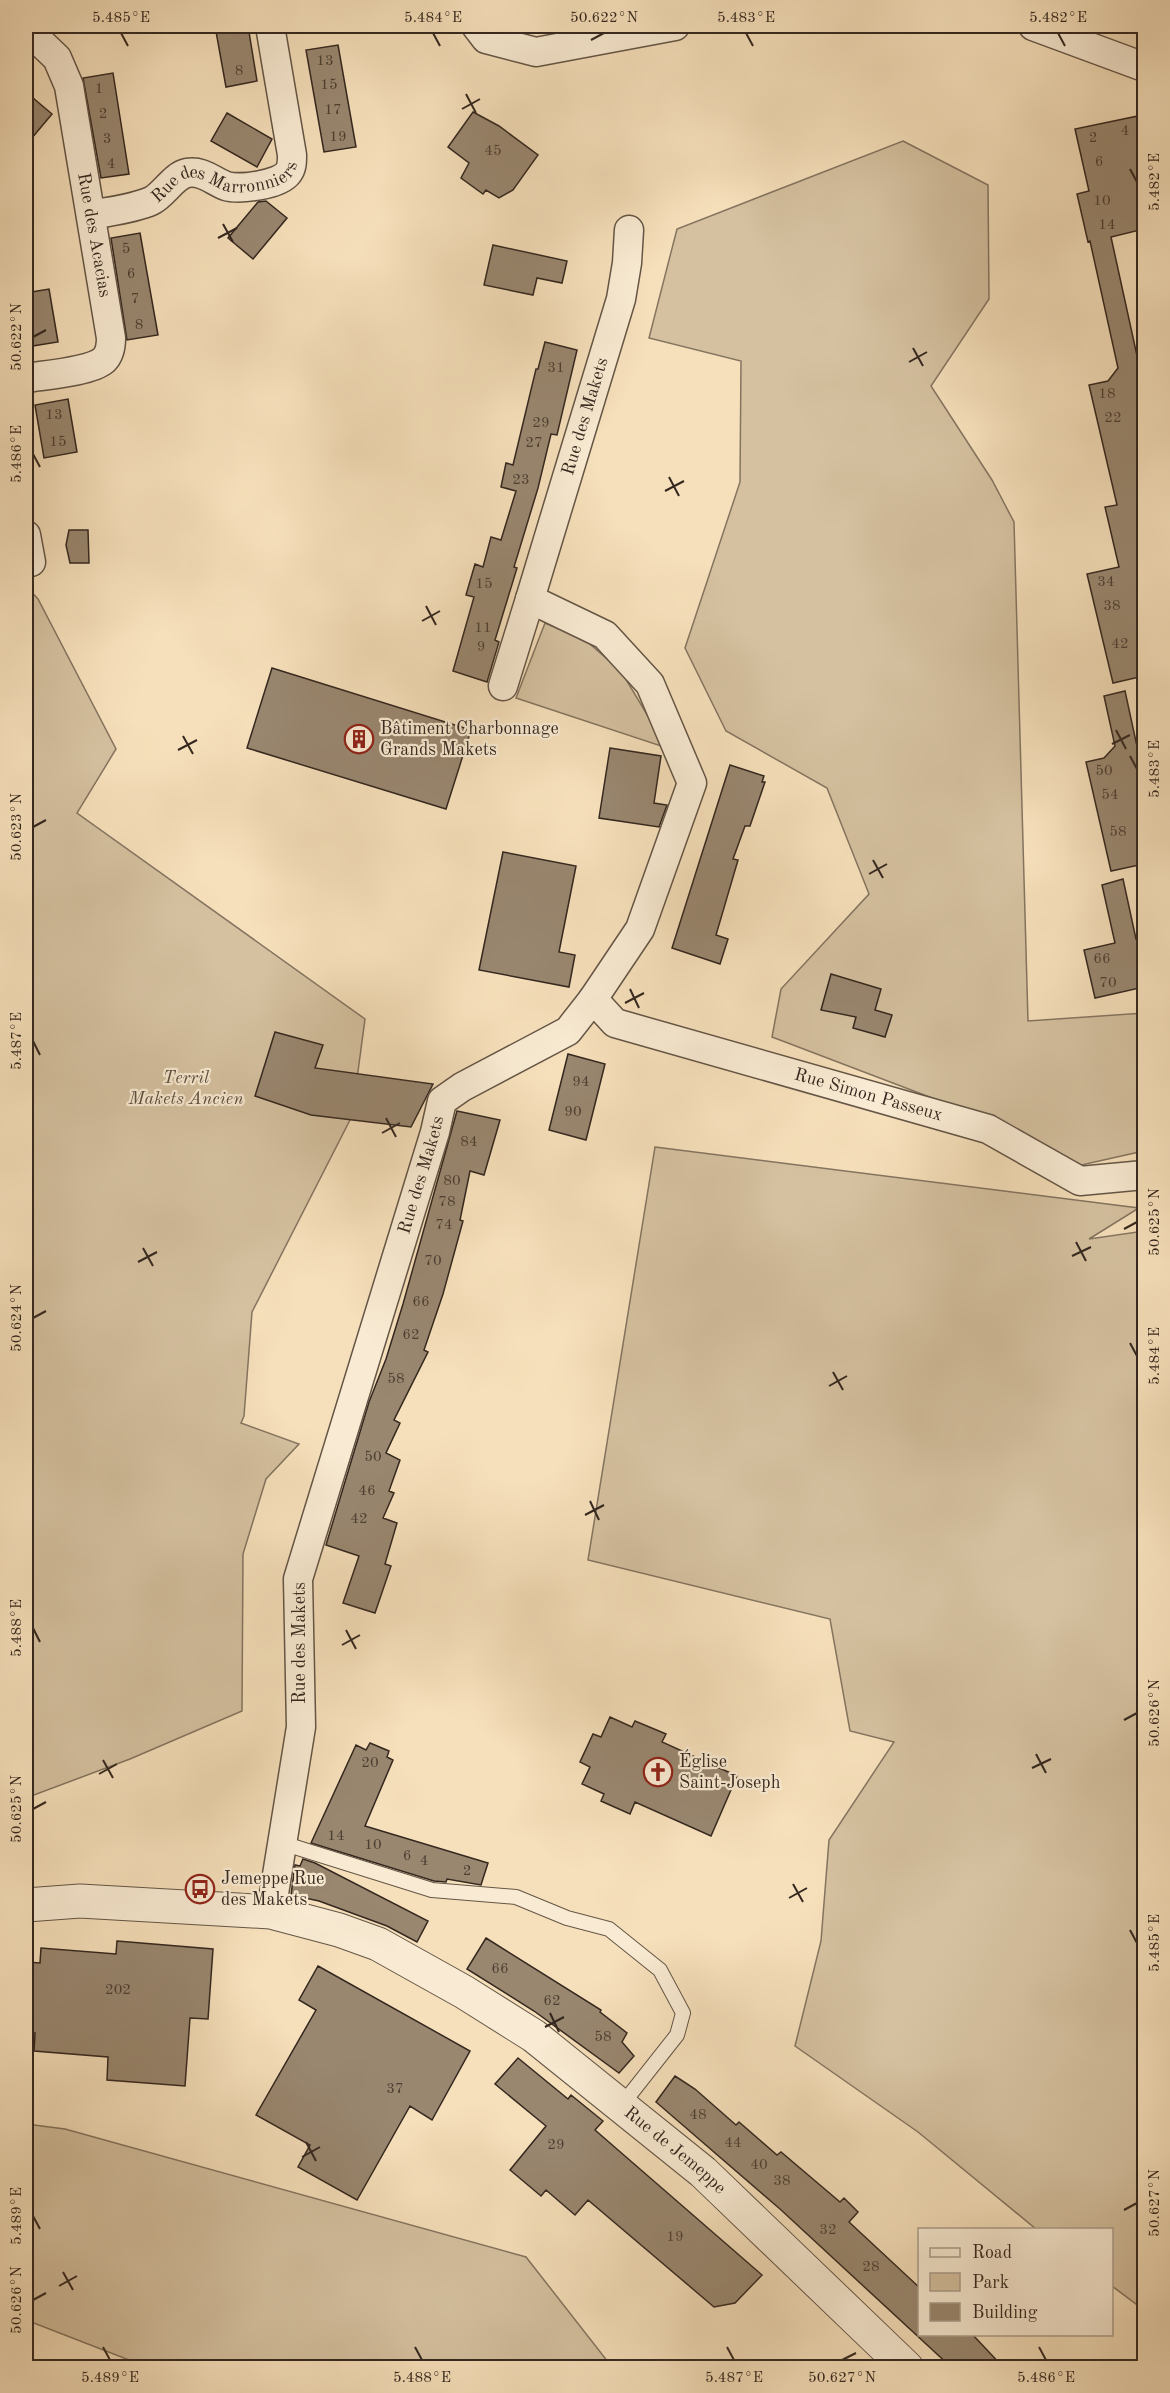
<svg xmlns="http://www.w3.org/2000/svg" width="1170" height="2393" viewBox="0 0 1170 2393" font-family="'Old Standard TT',serif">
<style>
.green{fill:#d5c1a0;stroke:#847460;stroke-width:1.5}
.building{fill:#998770;stroke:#34271f;stroke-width:1.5}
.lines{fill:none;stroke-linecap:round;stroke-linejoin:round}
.service-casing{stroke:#645546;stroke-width:16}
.minor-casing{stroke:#645546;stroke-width:31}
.tertiary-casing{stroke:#645546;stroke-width:35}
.service{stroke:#f9ebd3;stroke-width:14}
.minor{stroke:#f9ebd3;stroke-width:28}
.tertiary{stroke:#f9ebd3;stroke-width:33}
.ticks{fill:none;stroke:#34271f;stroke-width:2}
.labels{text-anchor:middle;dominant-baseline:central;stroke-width:4.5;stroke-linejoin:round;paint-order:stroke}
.number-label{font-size:15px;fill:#4d3f33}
.street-label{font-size:18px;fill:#34271f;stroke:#f9ebd3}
.poi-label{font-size:18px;fill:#34271f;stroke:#f9ebd3;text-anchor:start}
.park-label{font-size:18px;font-style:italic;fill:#5c4e3f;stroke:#f9ebd3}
.neatline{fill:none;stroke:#34271f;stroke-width:2}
.ticks-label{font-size:15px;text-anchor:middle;fill:#34271f}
</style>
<rect width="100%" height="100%" fill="#f6e0bb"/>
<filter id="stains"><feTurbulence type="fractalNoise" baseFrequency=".00333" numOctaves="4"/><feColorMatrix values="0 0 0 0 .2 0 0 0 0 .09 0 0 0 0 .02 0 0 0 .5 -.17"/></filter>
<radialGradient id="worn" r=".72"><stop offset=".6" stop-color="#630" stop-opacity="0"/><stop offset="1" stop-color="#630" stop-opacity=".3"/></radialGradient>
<path class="green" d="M903 141 988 185 989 299 931 386 992 480 1014 522 1028 1021 1144 1013V1147L1139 1152 1077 1166 990 1120 772 1037 781 989 869 894 827 788 726 731 685 648 740 482 741 361 649 338 677 229Z
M26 586 38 599 116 749 77 813 365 1019 352 1116 252 1312 244 1416 241 1423 299 1444 266 1479 243 1554 242 1711 130 1759 26 1798Z
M545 623 584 639 621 671 667 748 516 698Z
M655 1147 1139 1208 1089 1239 1144 1231V2310L1112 2286V2230L1036 2229 918 2132 795 2046 821 1941 829 1840 894 1742 850 1731 830 1619 588 1560Z
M26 2124 65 2129 526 2257 612 2367H147L26 2320Z"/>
<path class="building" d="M215 26H248L257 81 226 87Z
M338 45 356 147 324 152 306 50Z
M113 73 129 174 101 178 83 78Z
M26 92 52 114 26 145Z
M473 112 499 126 538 155 513 190 499 198 486 190 483 194 461 178 469 163 448 147Z
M227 113 272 139 257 167 211 141Z
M1138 116 1144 144V229L1111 237 1141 374 1144 373V676L1113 683 1087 574 1119 567 1105 507 1117 505 1089 385 1108 381 1118 368 1090 241 1088 242 1077 194 1089 191 1075 129Z
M266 201 287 218 253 259 228 238 258 202Z
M140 233 158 335 127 340 111 238Z
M493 245 567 261 562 283 537 278 533 295 484 285Z
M49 289 58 342 26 347V293Z
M545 342 577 350 557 435 551 434 538 488 514 567 517 568 495 640 499 642 487 682 453 671 474 597 466 595 475 564 483 567 491 537 501 540 516 491 501 487 506 463 513 465 536 369H538Z
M68 399 77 452 44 458 35 405Z
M69 530H88L89 563H70L66 545Z
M272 668 471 730 446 809 247 748Z
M1125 691 1138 751 1144 750V864L1111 871 1086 762 1104 758 1115 746 1104 696Z
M610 748 661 756 654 803 667 805 659 827 599 818Z
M730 765 764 776 762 782H765L750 826H745L733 859 738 860 716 935 728 939 720 964 672 948Z
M503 852 576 866 559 952 575 955 569 987 479 970Z
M1123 879 1136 939 1144 937V987L1095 998 1084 950 1115 943 1102 885Z
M831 974 881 989 875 1010 892 1015 885 1037 853 1028 856 1017 821 1010Z
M275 1032 323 1045 315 1068 433 1084 411 1127 311 1115 255 1096Z
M568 1054 605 1064 586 1140 549 1130Z
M457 1111 500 1120 484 1175 470 1171 460 1220 463 1221 443 1294 424 1350 428 1352 394 1420 400 1423 386 1453 400 1460 389 1491 394 1493 383 1518 397 1523 385 1564 391 1566 375 1613 343 1603 359 1556 326 1545 369 1402 386 1359 403 1304Z
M610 1717 632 1727 635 1721 666 1734 662 1742 737 1776 711 1836 635 1802 630 1814 601 1801 604 1794 582 1784 590 1767 580 1762 593 1734 601 1737Z
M370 1743 389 1751 387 1757 393 1760 365 1826 488 1863 481 1885 447 1879 446 1882 434 1881 311 1843 356 1745 366 1750Z
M303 1859 315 1863 428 1921 417 1942 387 1926 319 1901 291 1895 295 1865 300 1866Z
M486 1938 601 2010 600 2012 627 2033 622 2042 634 2056 619 2073 534 2011 467 1969Z
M117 1941 213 1949 208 2019 190 2018 185 2086 107 2080 108 2057 34 2051 35 2033H26V1962L40 1963 41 1948 116 1954Z
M318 1966 470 2051 432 2120 410 2106 357 2200 298 2167 310 2145 256 2115 316 2010 299 2000Z
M518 2058 568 2099 571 2095 603 2121 595 2130 762 2275 735 2303 714 2307 588 2200 575 2215 546 2190 541 2196 510 2170 546 2126 495 2084Z
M675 2076 695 2089 736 2125 739 2122 777 2155 781 2152 840 2202 844 2198 858 2212 849 2222 920 2288V2334H972L1003 2367H951L780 2209 656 2102Z"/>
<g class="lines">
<g class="service-casing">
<path id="service" d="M282 1843 432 1890 516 1897 567 1918 609 1929 660 1970 683 2013 677 2035 621 2106"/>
</g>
<g class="minor-casing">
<g id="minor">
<path d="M476 26 486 39 536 52 675 26"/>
<path d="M1033 26 1144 67"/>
<path id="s1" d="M91 215C111 211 133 209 151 201 164 195 173 176 187 173 202 170 213 181 226 186 239 190 279 185 288 173 292 168 292 162 292 155L270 26"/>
<path d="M26 378C44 375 90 372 104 360 110 354 111 346 111 338L69 86 57 58 37 39"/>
<path d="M26 535 31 562 26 560"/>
<path d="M503 686 530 599"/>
<path id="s2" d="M593 999 615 1023 988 1129 1080 1181 1144 1175"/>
<path id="s3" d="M271 1912 301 1727 298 1579 435 1132 442 1101 462 1087 568 1031 593 999 640 929 692 783 650 684 605 635 530 599 621 299 627 263 629 230"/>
</g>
</g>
<g class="tertiary-casing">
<g id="tertiary">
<path id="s4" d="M26 1905 80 1901 271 1912 339 1930 378 1944 464 1992 534 2036 703 2172 907 2368"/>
</g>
</g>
<use href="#service" class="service"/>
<use href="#minor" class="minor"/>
<use href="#tertiary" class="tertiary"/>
</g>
<path class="ticks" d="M121 33 128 46M433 33 440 46M746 33 753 46M1058 33 1065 46M591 40 604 33M466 94 476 113M462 109 480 99M1130 169 1137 182M223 224 233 242M218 238 237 228M33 337 46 330M913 348 923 366M909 362 927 352M33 454 40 467M669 477 679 496M665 491 684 481M426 606 436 625M422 621 440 611M1116 730 1126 749M183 736 193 754M1112 744 1130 735M178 750 197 740M1130 756 1137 769M33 827 46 820M873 860 883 878M869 874 887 864M630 989 639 1008M625 1003 644 993M33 1041 40 1055M386 1118 396 1137M382 1133 400 1123M1124 1229 1137 1222M1076 1242 1086 1261M143 1248 153 1266M1072 1256 1091 1247M138 1262 157 1252M33 1318 46 1311M1130 1343 1137 1356M833 1372 843 1390M829 1386 847 1376M590 1501 599 1520M585 1515 604 1505M33 1628 40 1642M346 1630 356 1649M342 1645 360 1635M1124 1720 1137 1713M1036 1754 1046 1773M103 1760 113 1778M1032 1768 1051 1759M99 1774 117 1764M33 1809 46 1802M793 1884 803 1902M789 1898 807 1888M1130 1930 1137 1943M550 2013 559 2032M545 2027 564 2017M306 2142 316 2161M302 2157 320 2147M1124 2210 1137 2203M33 2216 40 2229M63 2272 73 2290M59 2286 77 2276M33 2300 46 2293M103 2347 110 2360M415 2347 422 2360M727 2347 734 2360M1039 2347 1046 2360M842 2360 856 2353"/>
<defs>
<g id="building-ring" transform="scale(1.5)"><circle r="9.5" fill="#f9ebd3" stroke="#8f2418" stroke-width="1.5"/><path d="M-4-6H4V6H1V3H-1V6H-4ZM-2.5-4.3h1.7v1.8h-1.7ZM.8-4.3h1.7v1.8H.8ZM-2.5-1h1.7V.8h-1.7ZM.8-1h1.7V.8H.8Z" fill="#8f2418"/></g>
<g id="church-ring" transform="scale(1.5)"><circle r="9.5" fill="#f9ebd3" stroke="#8f2418" stroke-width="1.5"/><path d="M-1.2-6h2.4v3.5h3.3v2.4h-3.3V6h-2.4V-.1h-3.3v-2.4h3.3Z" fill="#8f2418"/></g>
<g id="bus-ring" transform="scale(1.5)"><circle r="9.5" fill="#f9ebd3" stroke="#8f2418" stroke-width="1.5"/><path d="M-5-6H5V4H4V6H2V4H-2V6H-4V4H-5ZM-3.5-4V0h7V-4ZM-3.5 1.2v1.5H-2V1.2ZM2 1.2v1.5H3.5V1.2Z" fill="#8f2418"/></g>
</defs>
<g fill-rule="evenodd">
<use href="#building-ring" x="359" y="739"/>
<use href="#church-ring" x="658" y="1772"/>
<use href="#bus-ring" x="200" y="1889"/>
</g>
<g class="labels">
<g class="number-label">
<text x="325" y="61">13</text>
<text x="239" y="71">8</text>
<text x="329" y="85">15</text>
<text x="99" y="89">1</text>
<text x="333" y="110">17</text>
<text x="103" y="114">2</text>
<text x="1125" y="131">4</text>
<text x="338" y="137">19</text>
<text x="1093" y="138">2</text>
<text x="107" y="139">3</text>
<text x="493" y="151">45</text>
<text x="1099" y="162">6</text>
<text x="111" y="164">4</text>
<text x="1102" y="201">10</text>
<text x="1107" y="225">14</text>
<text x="126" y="249">5</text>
<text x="131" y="274">6</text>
<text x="135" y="299">7</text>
<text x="139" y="325">8</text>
<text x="556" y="368">31</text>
<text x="1107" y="394">18</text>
<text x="54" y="415">13</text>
<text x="1113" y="418">22</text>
<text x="541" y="423">29</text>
<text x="58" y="442">15</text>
<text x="534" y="443">27</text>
<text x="521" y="480">23</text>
<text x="1106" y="582">34</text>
<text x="484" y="584">15</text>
<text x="1112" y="606">38</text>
<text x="483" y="628">11</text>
<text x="1120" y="644">42</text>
<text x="481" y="647">9</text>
<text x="1104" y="771">50</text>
<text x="1110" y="795">54</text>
<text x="1118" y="832">58</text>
<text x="1102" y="959">66</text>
<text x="1108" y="983">70</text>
<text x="581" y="1082">94</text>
<text x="573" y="1112">90</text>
<text x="469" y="1142">84</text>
<text x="452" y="1181">80</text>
<text x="447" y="1202">78</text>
<text x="444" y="1225">74</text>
<text x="433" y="1261">70</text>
<text x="421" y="1302">66</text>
<text x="411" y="1335">62</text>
<text x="396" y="1379">58</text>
<text x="373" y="1457">50</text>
<text x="367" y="1491">46</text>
<text x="359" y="1519">42</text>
<text x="370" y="1763">20</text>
<text x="336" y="1836">14</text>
<text x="373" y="1845">10</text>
<text x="407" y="1856">6</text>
<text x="424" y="1861">4</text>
<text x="467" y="1871">2</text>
<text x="500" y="1969">66</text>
<text x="118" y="1990">202</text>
<text x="552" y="2001">62</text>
<text x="603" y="2037">58</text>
<text x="395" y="2089">37</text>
<text x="698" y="2115">48</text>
<text x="733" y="2143">44</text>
<text x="556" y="2145">29</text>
<text x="759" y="2165">40</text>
<text x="782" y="2181">38</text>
<text x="828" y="2230">32</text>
<text x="675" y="2237">19</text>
<text x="871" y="2267">28</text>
</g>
<g class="street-label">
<text stroke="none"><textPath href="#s1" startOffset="146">Rue des Marronniers</textPath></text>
<text transform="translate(94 235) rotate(80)">Rue des Acacias</text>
<text stroke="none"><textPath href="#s3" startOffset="1707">Rue des Makets</textPath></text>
<text stroke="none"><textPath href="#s2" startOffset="296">Rue Simon Passeux</textPath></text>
<text stroke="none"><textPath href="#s3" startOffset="758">Rue des Makets</textPath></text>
<text transform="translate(300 1643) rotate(-90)">Rue des Makets</text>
<text stroke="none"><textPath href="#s4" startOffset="720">Rue de Jemeppe</textPath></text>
</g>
<g class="poi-label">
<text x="380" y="729">Bâtiment Charbonnage<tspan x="380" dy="21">Grands Makets</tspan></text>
<text x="679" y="1762">Église<tspan x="679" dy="21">Saint-Joseph</tspan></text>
<text x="221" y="1879">Jemeppe Rue<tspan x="221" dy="21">des Makets</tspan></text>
</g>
<g class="park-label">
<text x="186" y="1078">Terril<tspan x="186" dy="21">Makets Ancien</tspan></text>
</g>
</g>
<rect width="1170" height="2393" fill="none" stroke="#f6e0bb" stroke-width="66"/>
<rect x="918" y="2228" width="195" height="108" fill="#f9ebd3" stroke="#aa9d8b" stroke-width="1.5"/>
<rect x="930" y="2248" width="30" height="9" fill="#f9ebd3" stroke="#aa9d8b" stroke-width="1.5"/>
<text x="972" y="2258" font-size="18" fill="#34271f">Road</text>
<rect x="930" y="2273" width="30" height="18" fill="#d5c1a0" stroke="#aa9d8b" stroke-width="1.5"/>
<text x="972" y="2288" font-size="18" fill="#34271f">Park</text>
<rect x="930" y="2303" width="30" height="18" fill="#998770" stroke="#aa9d8b" stroke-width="1.5"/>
<text x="972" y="2318" font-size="18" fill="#34271f">Building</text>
<rect x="33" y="33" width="1104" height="2327" class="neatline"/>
<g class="ticks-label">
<text x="121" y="22">5.485°E</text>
<text x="433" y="22">5.484°E</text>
<text x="604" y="22">50.622°N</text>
<text x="746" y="22">5.483°E</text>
<text x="1058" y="22">5.482°E</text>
<text transform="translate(1154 182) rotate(-90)" y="5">5.482°E</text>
<text transform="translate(16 337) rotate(-90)" y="5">50.622°N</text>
<text transform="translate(16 454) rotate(-90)" y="5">5.486°E</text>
<text transform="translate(1154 769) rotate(-90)" y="5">5.483°E</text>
<text transform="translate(16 827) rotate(-90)" y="5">50.623°N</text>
<text transform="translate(16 1041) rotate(-90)" y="5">5.487°E</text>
<text transform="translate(1154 1222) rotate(-90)" y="5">50.625°N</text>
<text transform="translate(16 1318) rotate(-90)" y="5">50.624°N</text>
<text transform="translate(1154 1356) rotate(-90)" y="5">5.484°E</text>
<text transform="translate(16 1628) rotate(-90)" y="5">5.488°E</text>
<text transform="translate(1154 1713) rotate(-90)" y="5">50.626°N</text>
<text transform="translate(16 1809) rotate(-90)" y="5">50.625°N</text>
<text transform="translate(1154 1943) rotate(-90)" y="5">5.485°E</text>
<text transform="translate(1154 2203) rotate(-90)" y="5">50.627°N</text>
<text transform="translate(16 2216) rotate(-90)" y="5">5.489°E</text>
<text transform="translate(16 2300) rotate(-90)" y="5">50.626°N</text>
<text x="110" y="2382">5.489°E</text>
<text x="422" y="2382">5.488°E</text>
<text x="734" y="2382">5.487°E</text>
<text x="842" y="2382">50.627°N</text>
<text x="1046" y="2382">5.486°E</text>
</g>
<rect width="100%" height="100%" filter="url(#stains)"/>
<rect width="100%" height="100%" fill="url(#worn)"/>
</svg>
